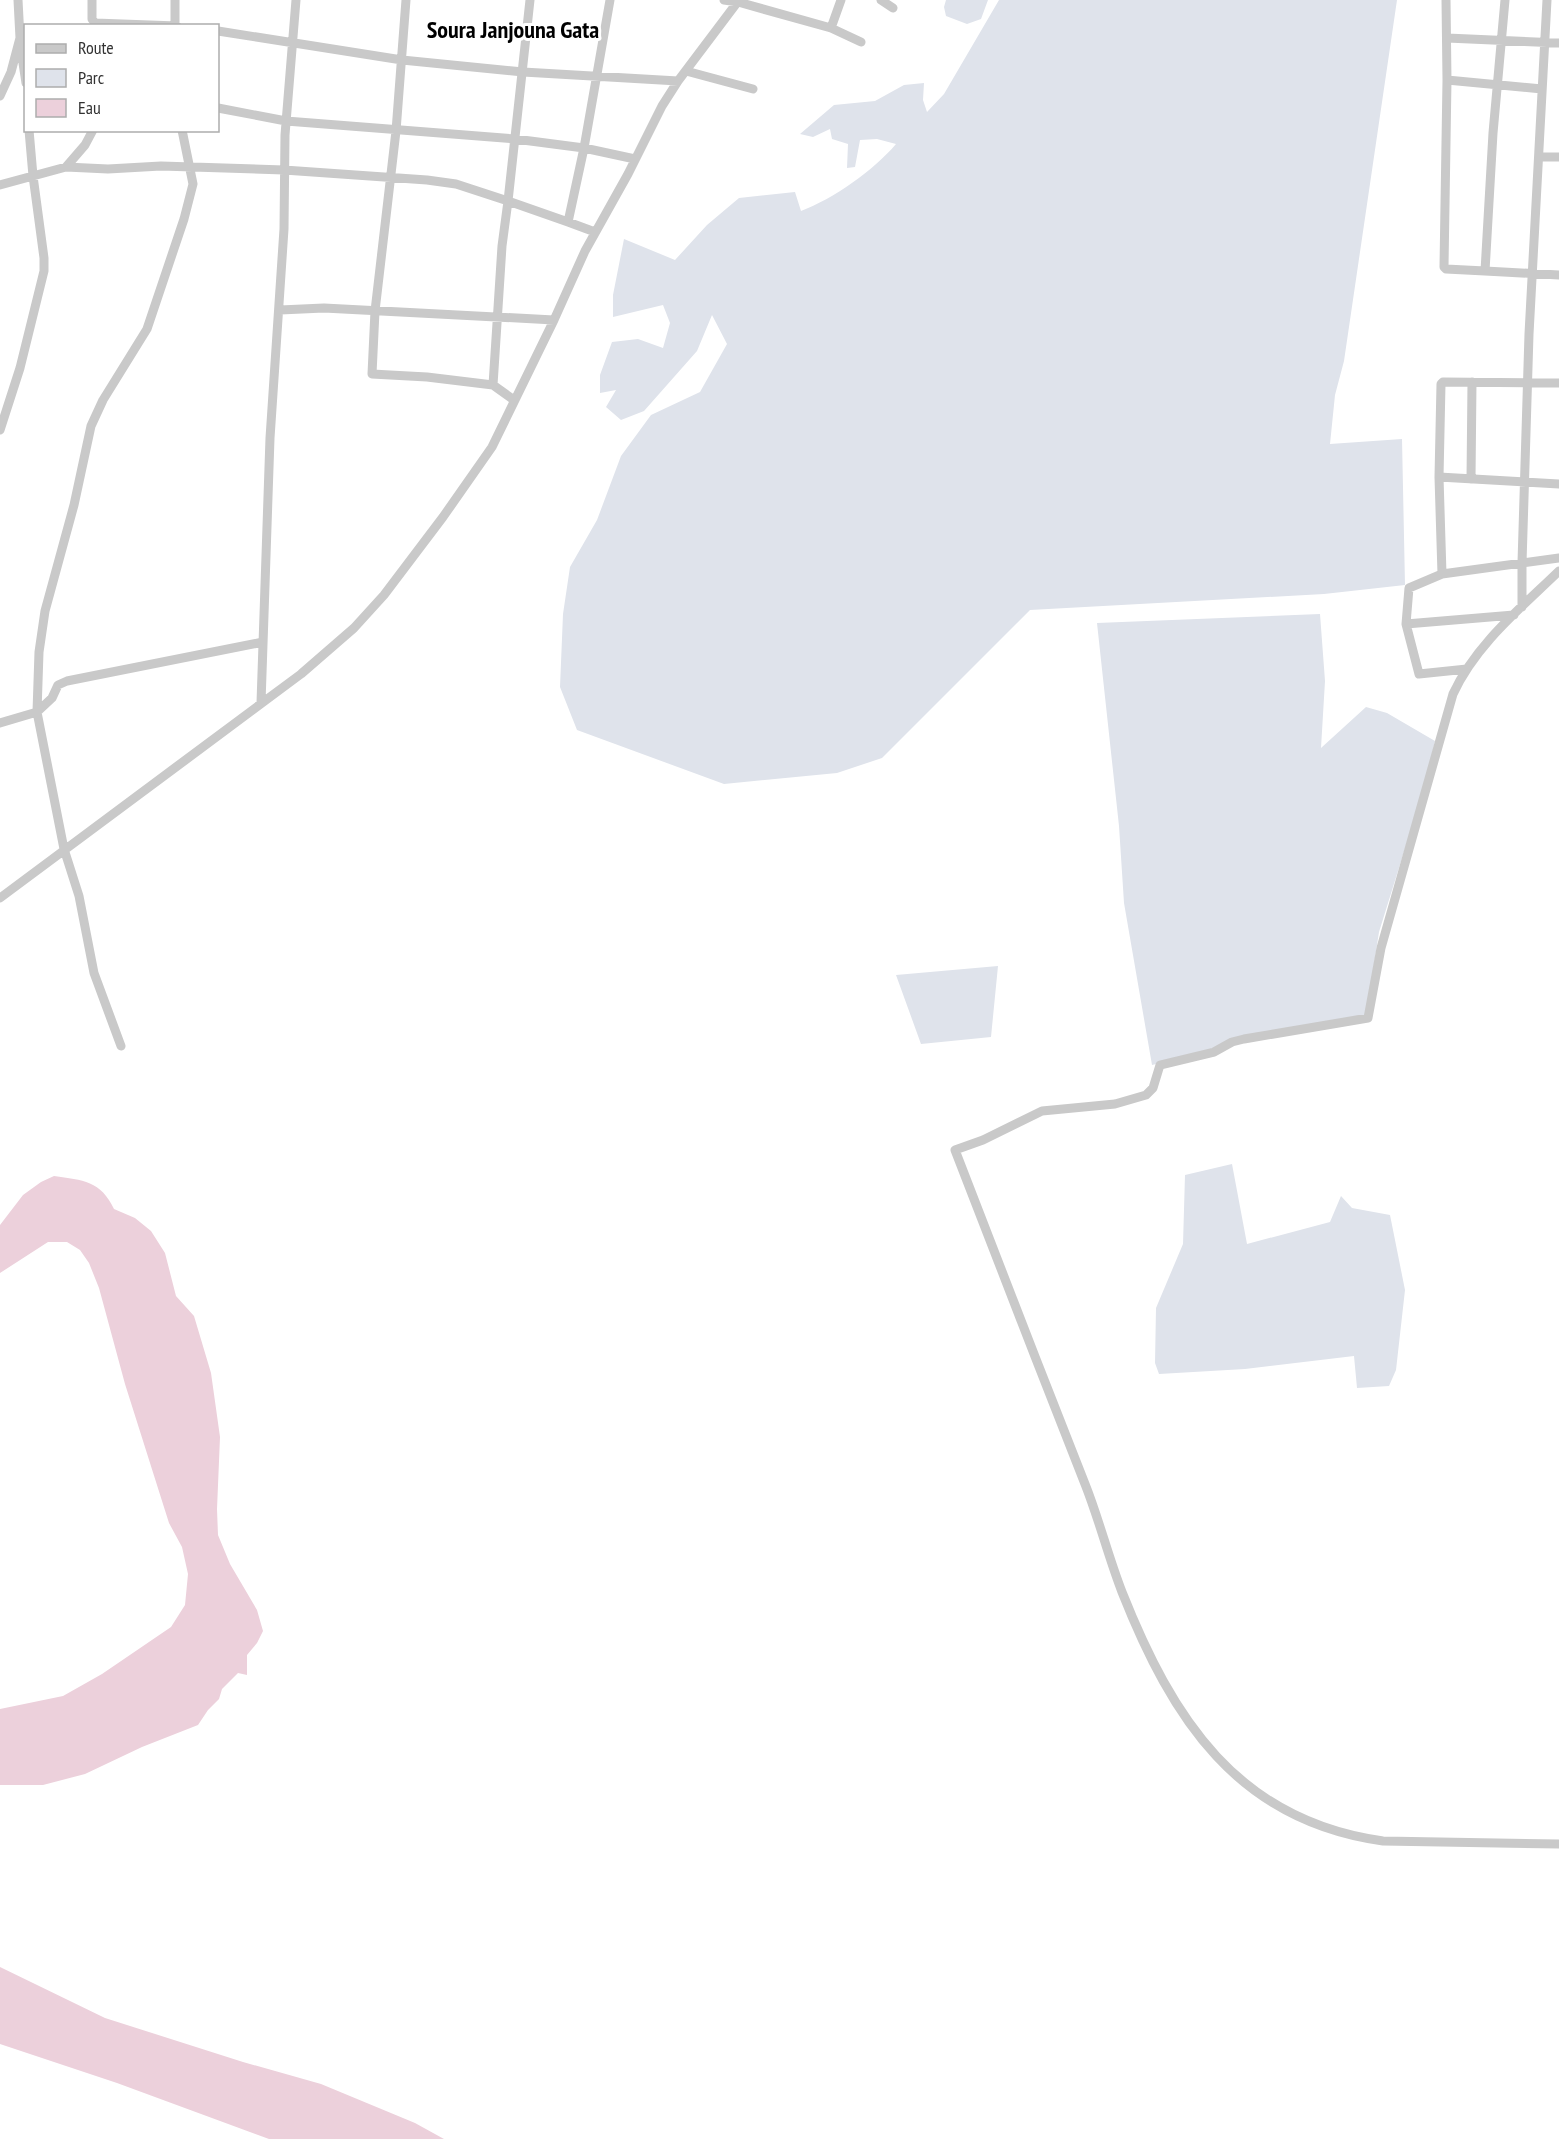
<svg xmlns="http://www.w3.org/2000/svg" width="1559" height="2139" viewBox="0 0 1559 2139" font-family="'PT Sans Narrow',sans-serif">
<style>
.green{fill:#dfe3eb}
.water{fill:#ecd0db}
.lines{fill:none;stroke-linecap:round;stroke-linejoin:round}
.minor{stroke:#c9c9c9;stroke-width:9}
.labels{text-anchor:middle;dominant-baseline:central;stroke-width:6;stroke-linejoin:round;paint-order:stroke}
.quarter-label{font-size:24px;font-weight:bold;fill:#000;stroke:#fff}
</style>
<rect width="100%" height="100%" fill="#fff"/>
<path class="green" d="M946 0H988L981 19 967 24 946 16 944 7Z
M999 0H1397L1344 361 1335 395 1330 444 1402 439 1405 585 1324 594 1030 610 882 758 837 773 724 784 577 730 560 687 563 614 570 567 597 520 621 456 651 415 700 392 727 344 712 315 697 351 644 411 621 420 606 407 616 390 600 393V375L612 342 638 339 663 348 670 323 663 305 613 317V295L624 239 675 260 707 225 739 198 795 192 801 211C833 199 874 170 896 144L877 139 860 140 855 167 847 168 848 144 832 139 830 129 813 137 800 134 834 105 875 101 904 85 924 83 923 100 927 112 944 94Z
M1320 614 1325 681 1321 748 1366 707 1387 713 1435 741 1425 784 1379 932 1366 1016 1229 1040 1219 1049 1152 1065 1124 903 1119 826 1097 623Z
M998 966 991 1037 921 1044 896 975Z
M1232 1164 1247 1244 1330 1222 1341 1196 1352 1208 1390 1215 1405 1290 1396 1370 1389 1386 1357 1388 1354 1356 1245 1369 1159 1374 1155 1363 1156 1308 1183 1244 1185 1175Z"/>
<path class="water" d="M54 1176C83 1180 101 1181 114 1209L135 1218 151 1231 165 1253 176 1296 194 1316 211 1373 220 1437 217 1509 218 1535 230 1564 257 1610 263 1631 257 1643 247 1655V1675L238 1673 222 1689 219 1699 208 1710 198 1725 142 1747 85 1774 43 1785H0V1709L63 1696 102 1674 171 1627 185 1605 188 1574 182 1547 169 1523 125 1384 99 1288 89 1263 80 1250 67 1242H48L0 1273V1225L23 1195 41 1182Z
M0 1967 105 2018 243 2062 321 2084 415 2123 444 2139H269L117 2083 0 2044Z"/>
<g class="lines">
<path class="minor" d="M92 0V19L95 23 177 26
M406 0 396 131 375 311 372 374 427 377 493 385
M530 0 508 201 568 222 584 148 610 0
M724 0 738 2 831 28 861 42
M881 0 893 8
M1446 0 1447 80 1542 89
M1505 0 1493 133 1485 271 1559 275
M175 26V0
M831 28 841 0
M513 29 527 30
M218 31 402 60 523 72 678 81
M1447 38 1559 43
M20 43 26 83
M686 71 753 89
M1447 80 1444 267 1446 269 1485 271
M0 96 11 72 20 38 18 0
M218 108 286 121 515 139 584 148 635 159
M1539 157H1559
M66 167 85 145 93 130
M0 185 66 167 108 169 161 166 284 170 427 180 456 184 508 201 502 246 493 385 514 400
M568 222 595 232
M280 310 324 308 554 320
M1559 383 1443 382 1441 384 1439 477 1559 484
M0 430 20 368 44 271V258L33 176 29 130
M1439 477 1442 574
M1471 479 1472 382
M1559 571C1521 608 1476 644 1453 694L1381 948 1368 1018 1244 1039 1232 1042 1214 1052 1160 1065 1153 1088 1146 1095 1115 1104 1042 1111 983 1140 955 1150C998 1261 1041 1373 1085 1484 1099 1519 1108 1556 1122 1592 1172 1718 1237 1821 1383 1841L1559 1844
M1522 607V563L1529 334 1547 0
M1406 624 1514 615
M1467 669 1419 674 1406 624 1409 588 1442 574 1559 558
M261 703 270 438 284 229 285 135 296 0
M0 723 37 712 52 698 58 685 67 681 263 642
M0 898 301 674 354 628 384 595 443 517 492 447 554 320 585 251 628 174 662 106 678 81 739 0
M121 1046 94 973 79 896 64 849 37 712 39 652 45 611 74 505 91 426 103 400 147 329 184 219 193 184 182 130"/>
</g>
<g class="labels">
<g class="quarter-label">
<text x="513" y="29">Soura Janjouna Gata</text>
</g>
</g>
<rect x="24" y="24" width="195" height="108" fill="#ffffff" stroke="#adadad" stroke-width="1.5"/>
<rect x="36" y="44" width="30" height="9" fill="#c9c9c9" stroke="#adadad" stroke-width="1.5"/>
<text x="78" y="54" font-size="18" fill="#323232">Route</text>
<rect x="36" y="69" width="30" height="18" fill="#dfe3eb" stroke="#adadad" stroke-width="1.5"/>
<text x="78" y="84" font-size="18" fill="#323232">Parc</text>
<rect x="36" y="99" width="30" height="18" fill="#ecd0db" stroke="#adadad" stroke-width="1.5"/>
<text x="78" y="114" font-size="18" fill="#323232">Eau</text>
</svg>
